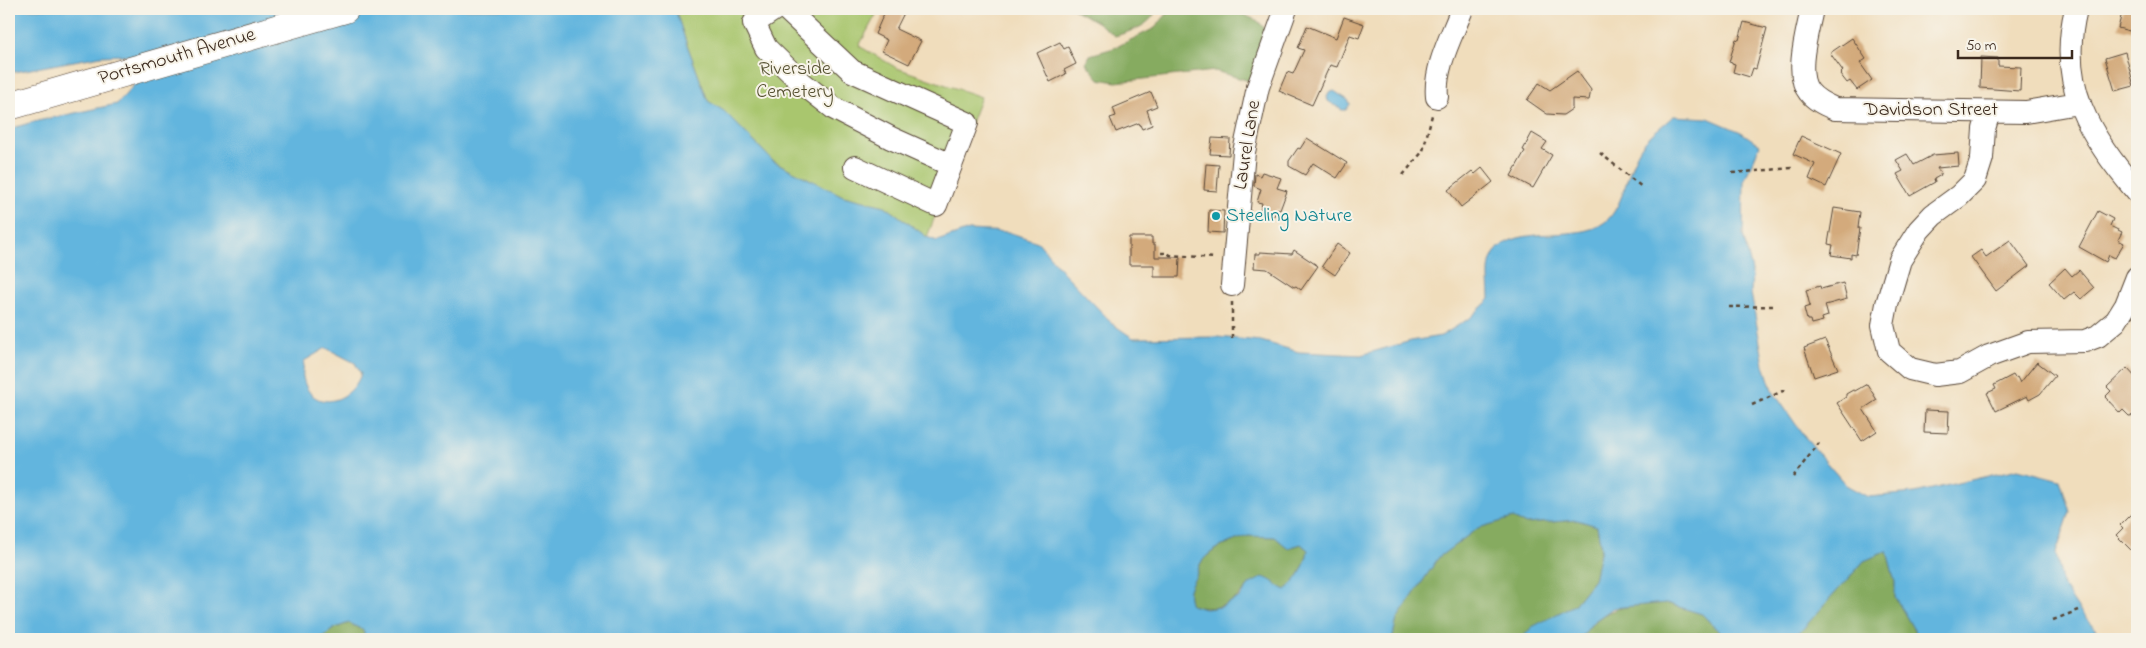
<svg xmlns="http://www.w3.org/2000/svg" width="2146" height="648" viewBox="0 0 2146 648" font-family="'Indie Flower',sans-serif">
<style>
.green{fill:#a9c66e;stroke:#727846}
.forest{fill:#86ab61;stroke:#606a40}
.water{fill:#62b5de;stroke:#4e707e;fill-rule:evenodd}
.building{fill:#d3aa7b}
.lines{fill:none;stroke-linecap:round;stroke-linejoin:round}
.minor-casing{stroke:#564536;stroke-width:24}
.major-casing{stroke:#564536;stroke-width:29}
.path{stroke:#564536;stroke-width:2.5;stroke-dasharray:4 4;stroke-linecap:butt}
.minor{stroke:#fff;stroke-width:22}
.major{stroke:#fff;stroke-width:28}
.culture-dot{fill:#0f9aa8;stroke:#f7f3e8;stroke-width:2}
.labels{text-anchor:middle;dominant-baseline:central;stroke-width:4;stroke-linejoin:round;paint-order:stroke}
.street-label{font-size:20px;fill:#3b2a1e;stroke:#f7f3e8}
.park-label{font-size:20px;fill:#565132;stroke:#f7f3e8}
.culture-label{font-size:20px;fill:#0d838f;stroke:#f7f3e8;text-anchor:start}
</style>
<rect width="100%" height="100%" fill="#f7f3e8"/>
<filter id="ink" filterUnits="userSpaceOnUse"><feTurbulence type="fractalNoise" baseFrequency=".02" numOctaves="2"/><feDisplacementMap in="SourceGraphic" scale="10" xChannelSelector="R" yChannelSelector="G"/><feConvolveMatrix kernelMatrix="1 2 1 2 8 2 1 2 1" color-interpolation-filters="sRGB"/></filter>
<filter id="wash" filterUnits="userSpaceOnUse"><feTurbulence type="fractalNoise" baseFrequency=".0096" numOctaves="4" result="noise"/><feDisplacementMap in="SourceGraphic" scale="20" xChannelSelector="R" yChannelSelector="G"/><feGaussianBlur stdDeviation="1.12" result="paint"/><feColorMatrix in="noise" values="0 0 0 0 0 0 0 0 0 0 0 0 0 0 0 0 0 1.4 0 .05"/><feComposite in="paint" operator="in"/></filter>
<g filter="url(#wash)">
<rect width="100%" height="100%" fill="#f0ddbc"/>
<path class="green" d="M675 9H879L859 46 897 68 981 97 927 237 885 206 843 196 773 161 724 111 708 101 686 42Z"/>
<path class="forest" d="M1073 9H1157C1150 26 1132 31 1115 36L1097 22Z
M1171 9H1231L1258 21 1271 36 1253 82 1215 71 1116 82 1099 79 1086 63 1090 55 1114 48 1155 28Z
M1513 518 1526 524 1577 520 1597 526 1601 548 1594 580 1574 605 1533 627 1521 639H1392L1397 619 1439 557 1478 528Z
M1248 536 1275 537 1288 548 1301 544 1308 550C1306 565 1298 580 1286 590L1277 586 1250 584C1234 604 1217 613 1191 605 1186 592 1189 587 1196 576 1198 571 1199 565 1202 561 1213 548 1233 541 1248 536Z
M1887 551 1895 582V597L1914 630 1916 639H1789L1801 631 1864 561Z
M1666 603 1702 614 1726 639H1580C1604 603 1627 607 1666 603Z
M349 623 363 630 366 639H319L335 628Z"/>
<path class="water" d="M9 9H675L686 42 708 101 724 111 773 161 843 196 885 206 927 237 937 241 969 230 1008 232 1038 242 1063 272 1114 325 1133 338 1217 337 1261 341 1299 352 1361 355 1411 341 1441 336 1470 318 1490 299C1490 287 1487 271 1491 260 1505 220 1576 245 1605 222 1626 205 1626 167 1643 144 1650 134 1664 125 1673 116L1708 118 1741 132 1760 145 1744 181 1743 235 1752 271 1751 293 1764 365 1772 390 1806 439 1846 485 1868 497 1915 493 2018 469 2060 480 2070 512 2056 553 2063 586 2079 610 2105 639H1916L1914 630 1895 597V582L1887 551 1864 561 1801 631 1789 639H1726L1702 614 1666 603 1613 608 1593 622 1580 639H1521L1532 627 1574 605 1594 580 1601 548 1597 526 1577 520 1526 524 1513 518 1478 528 1439 557 1397 619 1392 639H366L363 630 349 623 335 628 319 639H9V129L33 122 117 104 135 84 126 55 101 56 9 73ZM326 348 355 363 361 374C350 405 310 413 303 377 302 373 304 366 304 361ZM1248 536 1275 537 1288 548 1301 544 1308 550C1306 565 1298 580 1286 590 1277 586 1273 580 1263 577L1250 584 1240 597 1221 607 1205 609 1191 605C1186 592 1189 587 1196 576 1198 571 1199 565 1202 561 1212 548 1233 541 1248 536Z
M1334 91 1348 100 1350 104 1346 110H1342L1328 101 1327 97 1329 93Z"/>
<g id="blocks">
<path class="building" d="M886 9H906L896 29 921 41 909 64 882 51 887 40 875 34Z
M2123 9H2137V33L2118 28Z
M1344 17 1364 24 1359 38 1350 35 1337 67 1330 65 1312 105 1279 91 1287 72 1293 74 1304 50 1298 48 1307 26 1336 38Z
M1744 22 1767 28 1756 69 1753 68 1750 77 1733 72 1735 64 1729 62 1736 39 1739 40Z
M1852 38 1866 59 1860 63 1872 80 1857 90 1850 81 1847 83 1840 74 1843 71 1830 53Z
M1060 42 1064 49 1068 47 1076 64 1064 70 1066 74 1050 82 1037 53Z
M2125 52 2134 86 2115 91 2105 58Z
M1981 57 1998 58V66L2021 67 2020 91 1980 88Z
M1577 71 1591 90 1589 100 1572 99V109L1563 115 1547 114 1527 100 1539 83 1550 90Z
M1151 92 1157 106 1147 110 1152 125 1142 129 1139 123 1116 132 1110 118 1116 116 1113 108Z
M1532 133 1547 142 1542 149 1552 155 1533 188 1511 176 1525 151 1523 150Z
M1801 136 1841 154 1826 187 1809 179 1815 164 1793 154Z
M1212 138 1230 139 1229 155 1210 154Z
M1307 138 1347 163 1337 178 1313 163 1305 175 1289 166V161L1298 148 1300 149Z
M1958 153 1959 166 1937 168 1941 175 1934 179 1935 182 1910 196 1897 174 1903 171 1896 160 1907 154 1914 165 1933 155Z
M1206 164 1219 165 1217 191 1204 190Z
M1482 168 1493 182 1461 207 1448 190 1472 171 1475 174Z
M1262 172 1281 178 1277 188 1287 191 1280 210 1276 209 1274 216 1260 211 1262 203 1257 202 1261 189 1254 186 1255 174 1260 176Z
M1834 208 1860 212 1858 228H1860L1856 255 1851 254V258L1831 255 1833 245 1828 244Z
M1209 210 1224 211 1223 233 1208 232Z
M2098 211 2113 219 2110 226 2122 232 2118 240 2124 243 2115 258 2109 255 2106 262 2079 247Z
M1129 237H1152V244H1155V257H1180L1179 277H1154V265H1129Z
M2010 240 2029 266 1996 291 1971 257 1981 250 1986 257Z
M1337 244 1350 253 1335 275 1322 266Z
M1294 250 1318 266 1301 290 1296 286 1294 287 1267 269 1254 268 1255 254H1260V252L1292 254Z
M2065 268 2072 276 2079 270 2094 288 2081 299 2074 292 2064 300 2049 283Z
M1843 283 1847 299 1825 305 1828 316 1822 318 1823 321 1811 324 1810 320H1807L1804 308 1810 306 1806 290 1820 286 1821 289Z
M1825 340 1838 369 1814 377 1804 348Z
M2037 362 2055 376 2040 394 2029 400 2027 396 1996 411 1987 393 1996 389 1994 385 2013 375 2015 378 2017 377 2020 383Z
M2127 368 2137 379V415L2129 416 2123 410 2120 413 2105 397 2111 391 2107 387Z
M1867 384 1877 400 1863 409 1877 431 1862 441 1837 403 1846 397V394L1853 390 1855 391Z
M1925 410 1949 411 1948 433 1924 432Z
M2137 508V556L2116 535 2123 528 2120 525Z"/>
</g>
</g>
<g filter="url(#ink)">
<use href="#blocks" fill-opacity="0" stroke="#564536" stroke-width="1"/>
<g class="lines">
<g class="minor-casing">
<path id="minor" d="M775 9 754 23 766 48 802 83 835 109 891 138 951 165
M786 9 852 71 967 123 936 205 855 167
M1812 9C1808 30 1794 74 1809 92 1816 101 1826 105 1835 109L2026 112 2078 103
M2076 9C2057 85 2089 135 2137 192
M1437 97C1434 67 1452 36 1462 9
M1989 112 1984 129 1982 158 1975 180 1959 196 1933 215 1919 230 1900 260 1887 304 1883 325 1889 351 1910 369 1935 375 1960 372 1989 356 2028 342 2085 341 2098 336 2116 321 2126 305 2137 277
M1232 285 1244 152 1258 87 1286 9"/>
</g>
<g class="major-casing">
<path id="major" d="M9 106 345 9"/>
</g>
<path class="path" d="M1600 153 1643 188
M1732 173 1792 168
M1403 175 1423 151 1432 115
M1161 253H1168L1170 255 1215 258
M1232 302V338
M1729 307 1774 306
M1752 405 1785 390
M1793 477 1819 443
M2053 620 2079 610"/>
<use href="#minor" class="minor"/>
<use href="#major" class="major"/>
</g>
</g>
<circle class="culture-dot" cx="1216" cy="216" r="5"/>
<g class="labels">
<g class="street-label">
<text transform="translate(177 57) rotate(-16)">Portsmouth Avenue</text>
<text x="1931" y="110">Davidson Street</text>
<text transform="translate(1248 145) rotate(-81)">Laurel Lane</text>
</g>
<g class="park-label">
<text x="795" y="69">Riverside<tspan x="795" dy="23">Cemetery</tspan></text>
</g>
<g class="culture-label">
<text x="1226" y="216">Steeling Nature</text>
</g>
</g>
<rect width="2146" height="648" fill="none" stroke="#f7f3e8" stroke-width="30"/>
<path d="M1958 50v8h114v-8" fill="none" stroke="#3b2a1e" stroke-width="2.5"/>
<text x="1966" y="50" font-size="15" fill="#3b2a1e" stroke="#f7f3e8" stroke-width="4" paint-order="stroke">50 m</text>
</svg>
